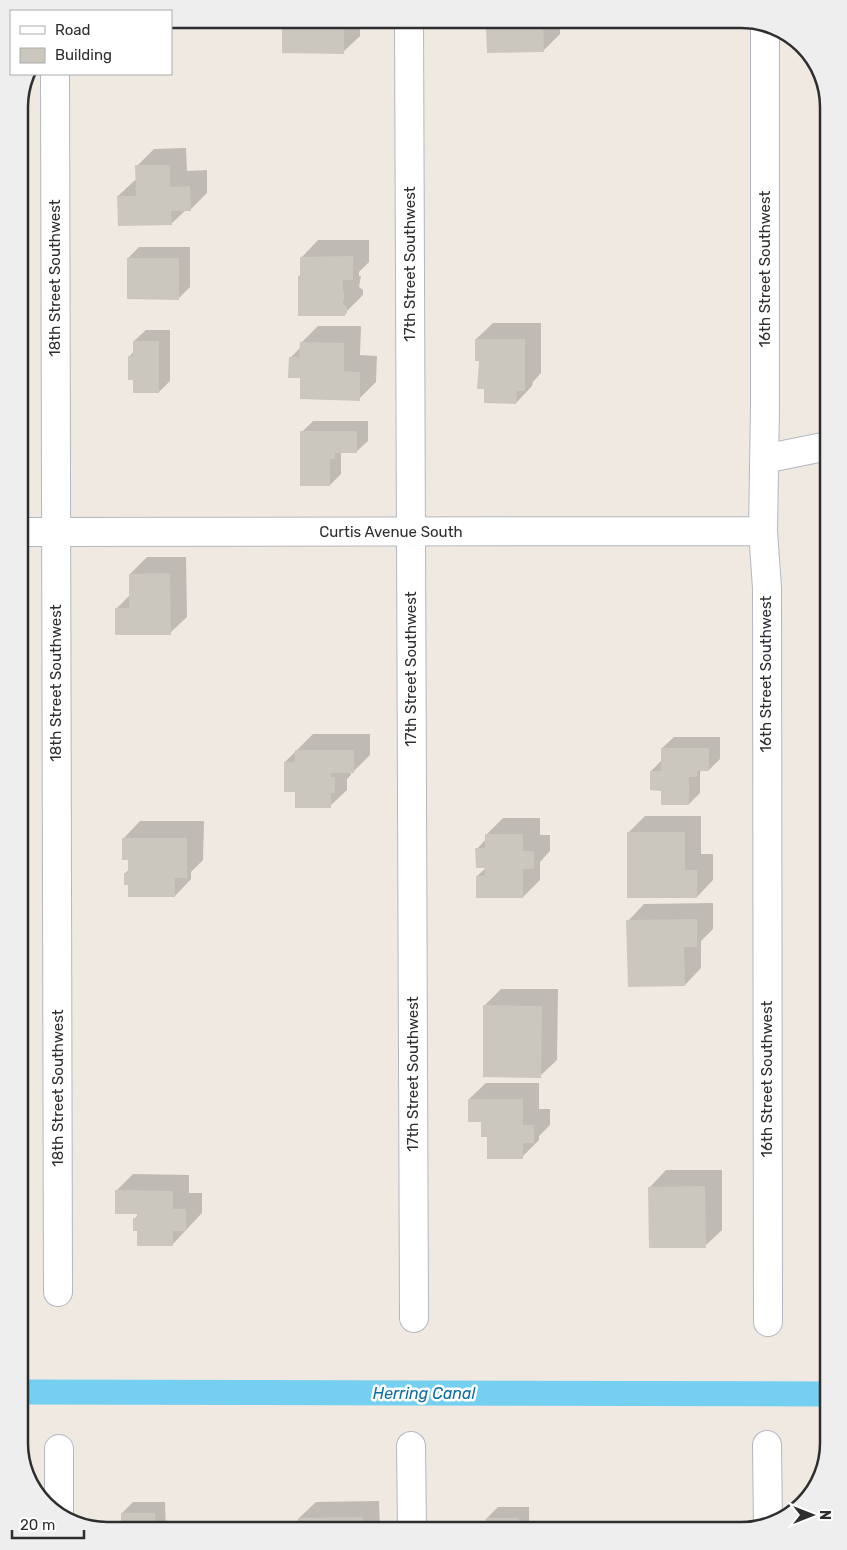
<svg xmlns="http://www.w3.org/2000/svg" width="847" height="1550" viewBox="0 0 847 1550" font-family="Rubik,sans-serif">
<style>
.shadow{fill:#0003}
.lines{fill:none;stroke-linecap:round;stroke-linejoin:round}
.canal{stroke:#75cff0;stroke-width:25}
.building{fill:#cbc7bf}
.minor-casing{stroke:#b4b7c1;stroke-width:30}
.minor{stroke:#fff;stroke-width:28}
.labels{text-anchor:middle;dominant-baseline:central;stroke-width:5;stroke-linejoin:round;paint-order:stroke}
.street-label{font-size:15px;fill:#2e2e2e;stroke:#fff}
.water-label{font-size:16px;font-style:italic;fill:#0d6fa3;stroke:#fff}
.rim{fill:none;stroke:#2e2e2e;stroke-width:2.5}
</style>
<rect width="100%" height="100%" fill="#efe9e1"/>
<path class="shadow" d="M284 19H360V36L343 52 283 51Z
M497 19H560V34L543 51 487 28Z
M828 144V174H824L823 149Z
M186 148 187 171 207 170V193L190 210H186L171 224 118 196 135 180H137V166L154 149Z
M318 240H369V262L359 272V276H361L359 287 363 290V295L343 315 299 276 302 273V257Z
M139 247H190V287L179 298 128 258Z
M493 323H541V373L533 382 532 386 516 403 485 388 476 339Z
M318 326H361L360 355 377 356 376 382 359 399 301 377 290 358 301 347V343Z
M146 330H170V381L159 392 134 379 129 357 134 351V341Z
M313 421H368V441L356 452H341V474L330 485 302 432Z
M147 557H186L187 617 170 633 116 609 130 595V574Z
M19 597H25V619L19 625Z
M313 734H370V755L353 772H351V775L347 779V790L330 806 296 790 285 762Z
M674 737H720V759L709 770H703L700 772V793L689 804 662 790 651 771 662 760V748Z
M645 816H701V854H713V880L697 897 628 833Z
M503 818H540V835H550V851L540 862V880L523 897 477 876 487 867 477 849 486 839V835Z
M140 821H204L203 860 191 872V879L175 896 129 883 125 874 129 869V859L124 838Z
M713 903V929L701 941V968L685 985 628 921 644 904Z
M501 989H558L557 1060 540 1076 485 1005Z
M486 1083H539V1109H550V1125L539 1136V1140L522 1157 488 1136 483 1121 469 1099Z
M666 1170H722V1230L705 1246 650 1187Z
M133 1174 189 1175V1193H202V1213L172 1245 138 1230 134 1219 140 1213 116 1191Z
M19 1296H21V1317L19 1320Z
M379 1501 380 1529 378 1531H300L299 1518 316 1502Z
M133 1502H165L166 1531H122V1513Z
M498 1507H529V1525H543V1531H487V1518Z"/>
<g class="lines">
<path class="canal" d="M19 1392 828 1394"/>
</g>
<path class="building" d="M282 19H332V24H344V54L282 53Z
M502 19H543L544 52 487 53 486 28H502Z
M822 149H828V175H822Z
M135 165H170V187L190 186 191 211H171L172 225 118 226 117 196H136Z
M353 256V280H343V292H344V301H343V304L347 306V313L344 316H298V276H300V257Z
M127 258H179V300L127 299Z
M475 339H525V391H517L516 404 484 403V389H477L479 361H475Z
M133 341H159V393H133V380H128V356H133Z
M300 342 344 343V371L360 372V401L300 399V378H288L289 357H299Z
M300 431H357V453H335V459H330V486H300Z
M170 573 171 635H115V608H129V574Z
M661 748H709V771H697V777H689V805H661V791L650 790V771H661Z
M295 750H354V773H331V777H335V793H331V808H295V792H284V762H295Z
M627 832H685V870H697V898H627Z
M485 834H523V851H534V869H523V898H476V876H485V868H476L475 848H485Z
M122 838H187V878H175V897H128V885H124V873H128V860H122Z
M697 919V947H684L685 986 628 987 626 920Z
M483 1005 542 1006 541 1078 483 1077Z
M468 1099H523V1125H534V1143H523V1159H487V1137H481V1122H468Z
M705 1186 706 1248H649L648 1187Z
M115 1190 173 1191V1209H186V1231H173V1246H137V1231H133V1218H137V1214H115Z
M121 1513H155V1531H121Z
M363 1517V1531H298V1518Z
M486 1518H519V1531H485Z"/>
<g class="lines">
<g class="minor-casing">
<path id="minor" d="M409 19 414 1318
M765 26V408L763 531 767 588 768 1322
M55 74 58 1292
M764 459 828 446
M19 532 763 531
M767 1445 768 1526
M411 1446 412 1531
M59 1449V1517"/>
</g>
<use href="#minor" class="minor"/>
</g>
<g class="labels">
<g class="street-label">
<text transform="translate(410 264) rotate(-90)">17th Street Southwest</text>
<text transform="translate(765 269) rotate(-90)">16th Street Southwest</text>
<text transform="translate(55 278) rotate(-90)">18th Street Southwest</text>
<text x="391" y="532">Curtis Avenue South</text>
<text transform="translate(411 669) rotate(-90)">17th Street Southwest</text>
<text transform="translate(766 674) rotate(-90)">16th Street Southwest</text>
<text transform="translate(56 683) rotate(-90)">18th Street Southwest</text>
<text transform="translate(413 1074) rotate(-90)">17th Street Southwest</text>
<text transform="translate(767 1079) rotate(-90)">16th Street Southwest</text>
<text transform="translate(58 1088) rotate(-90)">18th Street Southwest</text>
</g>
<g class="water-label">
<text x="424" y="1393">Herring Canal</text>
</g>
</g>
<path d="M0 0H847V1550H0ZM107 28H741A79 79 0 0 1 820 107V1443A79 79 0 0 1 741 1522H107A79 79 0 0 1 28 1443V107A79 79 0 0 1 107 28Z" fill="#eee" fill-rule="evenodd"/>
<path class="rim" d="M107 28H741A79 79 0 0 1 820 107V1443A79 79 0 0 1 741 1522H107A79 79 0 0 1 28 1443V107A79 79 0 0 1 107 28Z"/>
<rect x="10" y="10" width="162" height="65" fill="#ffffff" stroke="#ababab"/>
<rect x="20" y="26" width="25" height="8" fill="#ffffff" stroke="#ababab"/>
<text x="55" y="35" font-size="15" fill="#2e2e2e">Road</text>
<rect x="20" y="48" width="25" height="15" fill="#cbc7bf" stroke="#ababab"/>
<text x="55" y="60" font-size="15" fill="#2e2e2e">Building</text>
<g transform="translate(812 1515) rotate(90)" stroke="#ffffff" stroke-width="4" paint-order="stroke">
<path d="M0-4L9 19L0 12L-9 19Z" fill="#2e2e2e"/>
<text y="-8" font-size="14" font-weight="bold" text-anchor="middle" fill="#2e2e2e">N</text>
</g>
<path d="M12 1530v8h72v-8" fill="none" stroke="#2e2e2e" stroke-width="2.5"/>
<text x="20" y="1530" font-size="15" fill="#2e2e2e" stroke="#ffffff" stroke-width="4" paint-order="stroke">20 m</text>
</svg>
